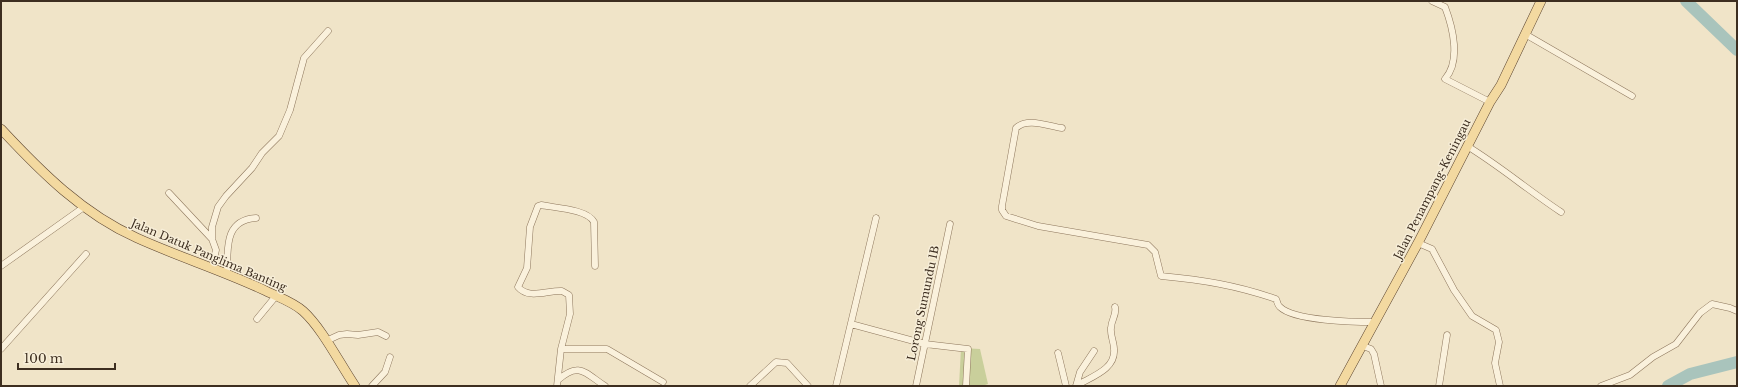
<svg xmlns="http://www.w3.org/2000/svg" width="1738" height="387" viewBox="0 0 1738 387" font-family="'Libre Baskerville',serif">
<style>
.green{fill:#c9cf9b}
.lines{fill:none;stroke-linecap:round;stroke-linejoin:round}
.river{stroke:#a9c4bc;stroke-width:12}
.street-casing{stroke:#8d765c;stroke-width:7}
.primary-casing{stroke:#5b4430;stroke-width:10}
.street{stroke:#faf1dc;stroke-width:6}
.primary{stroke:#f3d9a0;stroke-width:9}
.labels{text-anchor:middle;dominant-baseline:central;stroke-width:3;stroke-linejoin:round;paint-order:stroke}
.street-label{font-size:11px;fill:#3d2e20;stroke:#f7eed8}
</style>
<rect width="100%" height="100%" fill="#f0e4c8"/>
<path class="green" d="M961 348 980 349 988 384 982 386H959Z"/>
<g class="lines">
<path class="river" d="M1686 1 1737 50
M1668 386 1690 374 1737 362"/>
<g class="street-casing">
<path id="street" d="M1432 1 1445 7C1453 28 1461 61 1445 79L1490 102
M1525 34 1632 96
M1062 128C1048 126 1027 117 1016 128L1002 206V210L1006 216 1038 226 1148 245 1155 252 1161 276C1203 280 1235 285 1276 299 1277 301 1278 306 1280 307 1294 321 1355 322 1375 322
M1467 146C1500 166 1529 191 1561 212
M169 193 212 239
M1418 243 1432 249 1454 290 1472 316 1496 330 1499 342 1495 363 1500 386
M1 266 84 207
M212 268 216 250 212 239V227L218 207 226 196 252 168 262 153 279 136 290 110 304 58 328 31
M227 274C228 251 223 220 256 218
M257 319 276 296
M851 324 925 344 968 349 966 386
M326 341 339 335 347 334 358 335 378 332 386 336
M1363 346 1371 349 1374 354 1381 386
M1 349 86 254
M561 349H607L663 382
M1058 353 1066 386
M558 380C579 361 585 373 605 386
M372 386 385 372 390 357
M557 386 561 349 570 314 569 295 562 291C548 290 529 300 518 287L527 268 530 227 538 206 541 205C555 208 587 209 594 222L595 266
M750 386 776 362 787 363 808 386
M836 386 876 218
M916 386 950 224
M1076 386C1090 377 1116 370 1114 349 1114 342 1110 335 1111 328 1111 320 1117 315 1115 307
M1076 386 1080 372 1094 351
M1439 386 1447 335
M1601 386 1630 375 1653 357 1676 344 1700 313 1712 304 1730 308 1737 311"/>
</g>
<g class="primary-casing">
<path id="primary" d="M1 129C41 172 83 214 137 238 179 257 224 271 266 291 278 297 293 302 303 311 322 328 340 364 355 386
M1340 386 1418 243 1490 102 1501 85 1541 1"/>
</g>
<use href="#street" class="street"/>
<use href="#primary" class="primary"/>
</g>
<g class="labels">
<g class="street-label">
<text transform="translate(1432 189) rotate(-63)">Jalan Penampang-Keningau</text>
<text transform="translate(209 255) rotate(23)">Jalan Datuk Panglima Banting</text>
<text transform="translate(923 303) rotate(-78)">Lorong Sumundu 1B</text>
</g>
</g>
<rect width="1738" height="387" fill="none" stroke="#3d2e20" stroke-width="4"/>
<path d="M18 363v6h97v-6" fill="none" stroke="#3d2e20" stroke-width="2"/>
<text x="24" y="363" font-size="12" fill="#3d2e20" stroke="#f7eed8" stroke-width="3" paint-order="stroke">100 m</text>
</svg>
